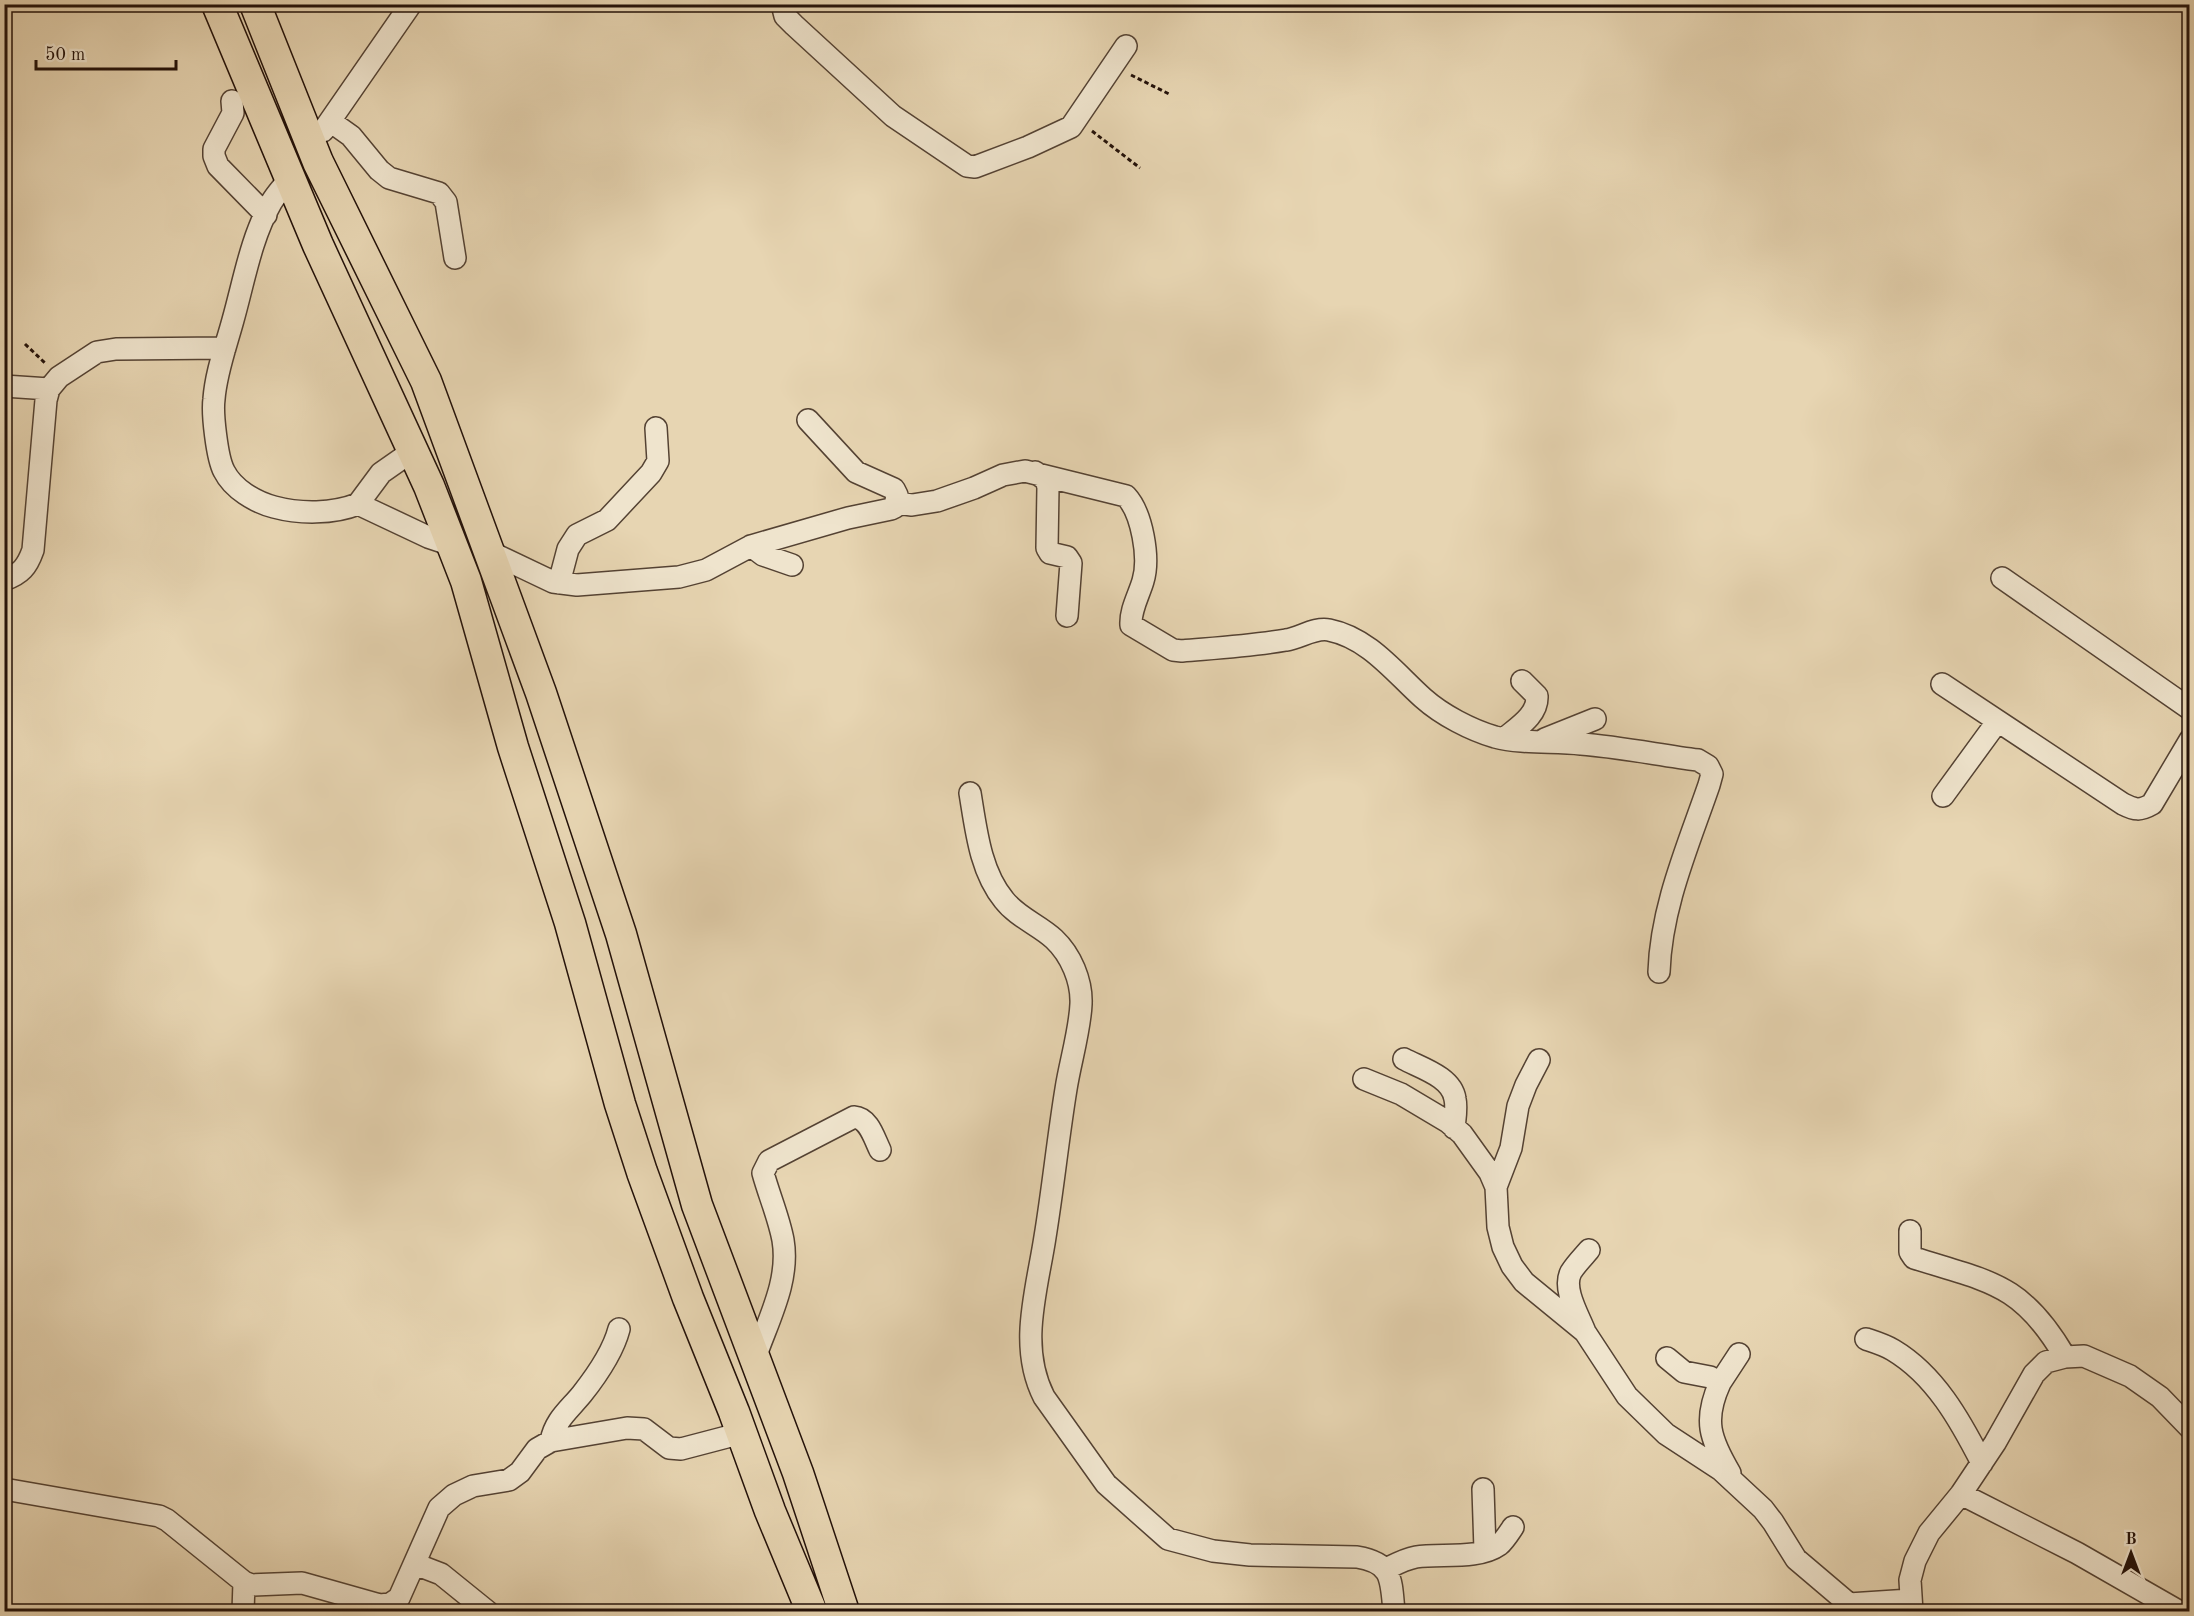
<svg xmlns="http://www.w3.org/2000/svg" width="2194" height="1616" viewBox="0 0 2194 1616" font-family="'Old Standard TT',serif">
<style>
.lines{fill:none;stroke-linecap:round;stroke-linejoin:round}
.minor-casing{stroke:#544233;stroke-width:24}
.highway-casing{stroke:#231109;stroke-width:33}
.path{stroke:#231109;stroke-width:3;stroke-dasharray:4.5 3;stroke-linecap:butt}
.minor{stroke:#efe4cd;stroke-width:21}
.highway{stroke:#e7d5b2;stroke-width:30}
</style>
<rect width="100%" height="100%" fill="#e7d5b2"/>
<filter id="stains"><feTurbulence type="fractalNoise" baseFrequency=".00333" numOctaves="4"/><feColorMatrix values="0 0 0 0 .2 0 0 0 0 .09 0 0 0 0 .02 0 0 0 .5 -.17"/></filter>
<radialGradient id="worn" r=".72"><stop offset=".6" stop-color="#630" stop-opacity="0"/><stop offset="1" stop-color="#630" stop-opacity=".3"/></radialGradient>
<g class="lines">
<g class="minor-casing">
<path id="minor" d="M782 4 785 16 794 25 893 116 967 166 975 167 1028 147 1071 127 1126 46
M232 101 233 113 214 149V156L218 166 266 215
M330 121 351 136 379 170 389 178 439 193 446 202 455 258
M323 131 411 4
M290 178C284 186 276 194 271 203 251 238 244 281 233 320 226 346 216 372 214 399 212 413 217 458 224 471 233 489 255 502 274 507 300 514 333 514 358 504L428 537 452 545
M4 386 49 389
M1035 472 1046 480 1048 487 1047 548 1050 553 1067 557 1071 563 1067 616
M897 503 912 505 937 501 974 488 1003 475 1025 471 1126 496C1142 513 1150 558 1143 581 1139 595 1130 610 1131 625L1173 650 1182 651C1217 648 1252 646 1286 640 1300 638 1315 627 1329 630 1369 638 1395 673 1423 698 1442 715 1471 730 1495 737 1522 744 1553 741 1581 744 1620 747 1659 755 1698 760L1708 766 1712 774 1709 785C1688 846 1661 907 1659 972
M358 504 381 473 411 452
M751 546 763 555 792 565
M490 552 553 582 577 585 679 577 706 570 751 546 848 518 891 509 895 507 897 495 894 489 856 472 808 420
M2002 578 2190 709
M4 580C21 574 27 567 33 550L46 400 49 389 59 377 97 352 116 349 225 348
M559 583 568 549 577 535 607 520 651 473 658 461 656 428
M1942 684 2123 804C2135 810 2140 811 2152 804L2190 740
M1505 738C1518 727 1538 715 1537 696L1522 681
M1545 739 1595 719
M970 793C976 829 980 871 1004 900 1017 917 1039 925 1054 939 1071 955 1082 981 1081 1004 1080 1030 1070 1063 1066 1089 1058 1138 1053 1188 1045 1237 1037 1290 1018 1346 1044 1397L1106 1484 1168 1539 1213 1551 1250 1555 1357 1557C1393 1563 1391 1579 1394 1612
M1943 796 1997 722
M1404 1059C1421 1068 1452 1077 1455 1099 1457 1108 1455 1118 1454 1128
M1364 1079 1401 1094 1448 1122 1462 1134 1490 1173 1496 1187 1498 1227 1503 1247 1512 1266 1524 1282 1585 1332 1627 1396 1666 1434 1721 1470 1763 1509 1773 1522 1796 1559 1849 1604
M1496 1187 1511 1148 1518 1106 1526 1085 1539 1060
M1910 1231V1252L1914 1258C1990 1282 2022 1283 2065 1357
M1585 1332C1579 1316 1562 1289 1571 1272 1576 1264 1583 1257 1589 1250
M1866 1339C1875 1342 1885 1345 1893 1350 1935 1375 1960 1420 1982 1463
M755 1358C768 1320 790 1281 783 1240 779 1218 769 1195 763 1173L769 1161 854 1117C869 1118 874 1138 880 1150
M1667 1358 1684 1372 1710 1377 1720 1383C1703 1420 1710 1439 1730 1473
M1720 1383 1739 1354
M551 1441C555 1420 569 1410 582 1394 597 1375 613 1352 619 1329
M4 1489 159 1516 167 1520 244 1582 251 1585 302 1583 380 1605 390 1604 399 1598 439 1508 454 1495 473 1486 509 1480 520 1472 537 1449 551 1441 627 1428 644 1429 669 1448 681 1449 742 1433
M1483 1489 1485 1550
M1961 1494 2077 1553 2180 1612
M415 1564 441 1574 488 1612
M1386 1569C1396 1564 1405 1559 1416 1557 1440 1553 1478 1560 1499 1545 1504 1541 1509 1533 1513 1527
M243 1612 244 1582
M1841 1612 1849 1604 1910 1600
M1912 1612 1910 1580 1915 1561 1929 1533 1961 1494 1995 1443 2034 1374 2046 1362 2065 1357 2084 1356 2130 1376 2160 1397 2190 1428"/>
</g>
<g class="highway-casing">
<path id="highway" d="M217 4 318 245 429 486 466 581 513 747 570 923 620 1104 642 1172 688 1298 734 1412 770 1511 812 1612
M255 4 318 162 426 381 541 693 621 934 697 1205 798 1473 844 1612"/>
</g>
<path class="path" d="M1131 75 1171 95
M1092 131 1140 168
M25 344 45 363"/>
<use href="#minor" class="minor"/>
<use href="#highway" class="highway"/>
</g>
<rect width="2194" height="1616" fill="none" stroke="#e7d5b2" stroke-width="24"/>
<rect x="6" y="6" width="2182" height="1604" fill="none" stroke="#231109" stroke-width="3"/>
<rect x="12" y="12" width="2170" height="1592" fill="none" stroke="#231109" stroke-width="1.5"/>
<g transform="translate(2131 1553)" stroke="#efe4cd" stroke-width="4.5" paint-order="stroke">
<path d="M0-4.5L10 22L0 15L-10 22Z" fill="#231109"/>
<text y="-9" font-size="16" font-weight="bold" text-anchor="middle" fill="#231109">B</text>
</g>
<path d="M36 60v9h140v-9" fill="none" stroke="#231109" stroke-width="3"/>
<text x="45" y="60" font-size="18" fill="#231109" stroke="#efe4cd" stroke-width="4.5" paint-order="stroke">50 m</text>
<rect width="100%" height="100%" filter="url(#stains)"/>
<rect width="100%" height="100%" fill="url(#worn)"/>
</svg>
